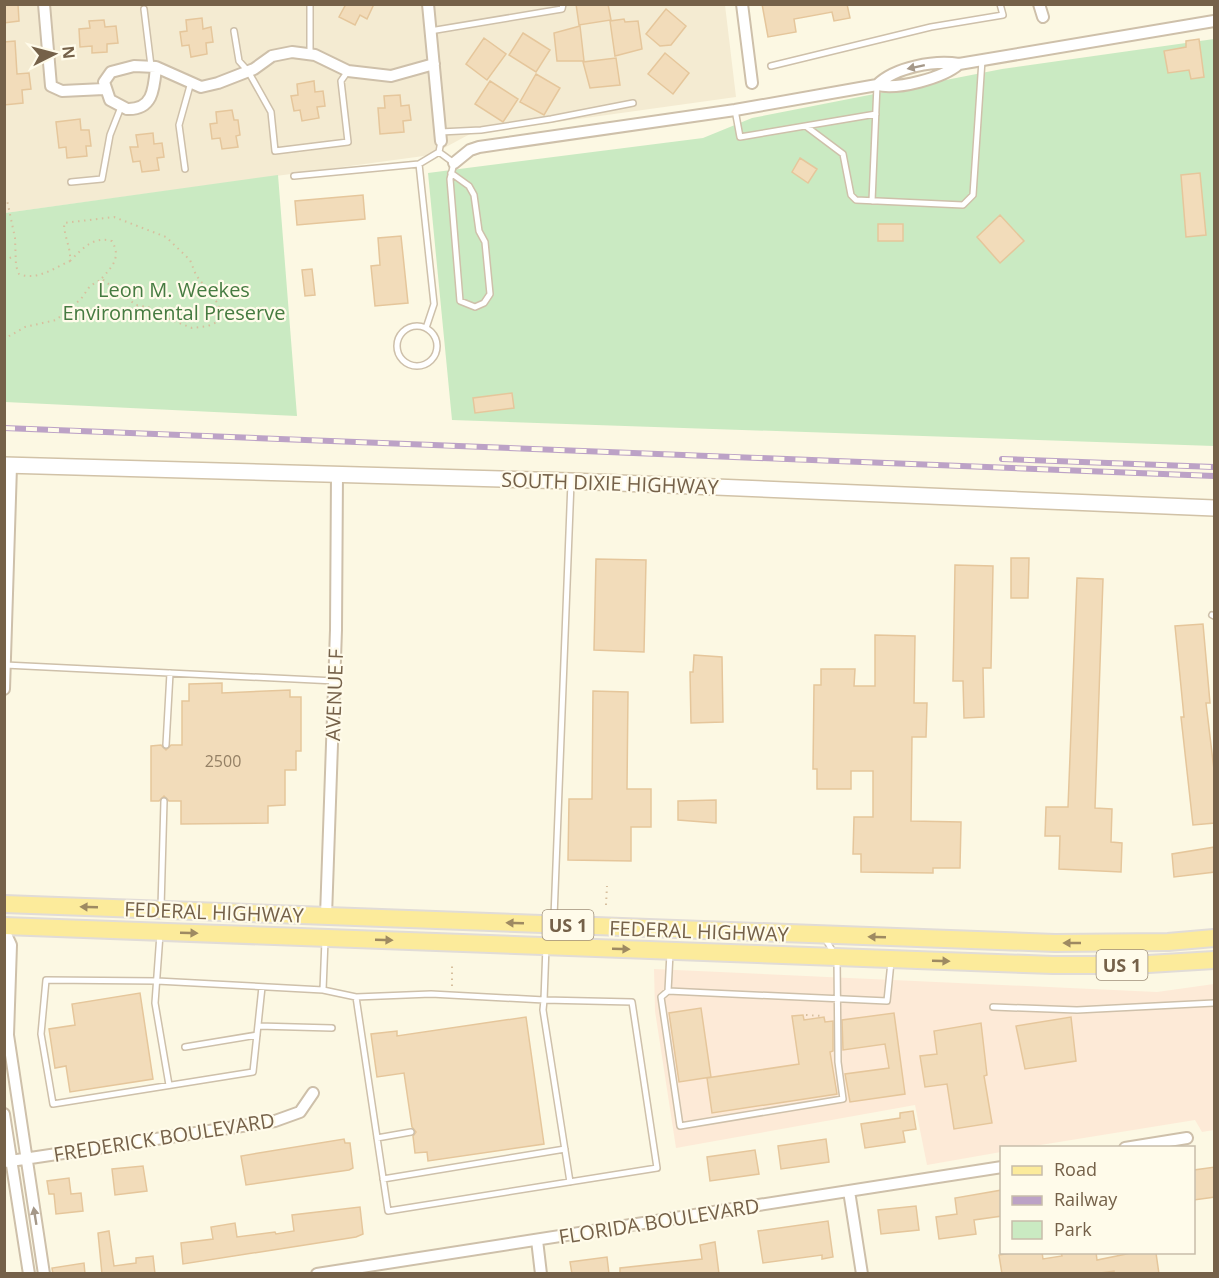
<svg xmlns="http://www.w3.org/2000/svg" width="1219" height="1278" viewBox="0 0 1219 1278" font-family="'Open Sans',sans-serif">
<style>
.residential{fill:#f4ebd2}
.commercial{fill:#fdead7}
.green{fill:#caeac2}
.building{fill:#f2dcba;stroke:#e5c69b;stroke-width:1.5}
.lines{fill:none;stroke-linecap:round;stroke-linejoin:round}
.lane-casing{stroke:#cec0aa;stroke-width:8}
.street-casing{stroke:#cec0aa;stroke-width:14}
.secondary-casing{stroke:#d1c2a7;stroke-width:18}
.primary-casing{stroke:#e1dcd7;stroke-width:20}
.path{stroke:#d7bf9e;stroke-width:2;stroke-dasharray:1.5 4.5;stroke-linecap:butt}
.lane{stroke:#fff;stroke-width:5}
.street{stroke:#fff;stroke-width:10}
.secondary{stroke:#fff;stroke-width:15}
.primary{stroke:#fceb9b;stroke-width:16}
.rail-casing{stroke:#bca2c6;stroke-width:6}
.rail{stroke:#fffbea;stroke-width:4;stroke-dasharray:11;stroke-linecap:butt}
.oneway{fill:#a59889}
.oneway2{fill:#9e8a62}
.labels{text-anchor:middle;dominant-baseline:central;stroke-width:4.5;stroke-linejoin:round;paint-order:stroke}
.number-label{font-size:16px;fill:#948065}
.shield{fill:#fffbea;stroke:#9e8f79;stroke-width:1.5}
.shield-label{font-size:18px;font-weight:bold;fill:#756149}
.park-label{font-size:20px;fill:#467b41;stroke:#fffbea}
.street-label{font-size:20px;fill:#756149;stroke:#fffbea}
</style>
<rect width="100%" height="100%" fill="#fcf8e3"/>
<path class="residential" d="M5 5H725L736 97 470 134 431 155 5 213Z"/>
<path class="commercial" d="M654 969 1157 992 1214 984V1130L1202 1132 1195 1120 1028 1147 1002 1148 1001 1152 927 1165 915 1105 676 1148 655 1011Z"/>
<path class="green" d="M1214 39V446L452 420 428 173 703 138 752 118 1002 69Z
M278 175 297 416 5 402V213Z"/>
<path class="building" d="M4 4H18L19 21 4 23Z
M346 4H374L367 19 360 15 355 25 339 17Z
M576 4H608L611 20 579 25Z
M762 4H847L850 18 834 21 832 12 794 19 796 32 768 37Z
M666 9 686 26 671 45 660 46 646 34Z
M202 18 203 29 211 27 213 42 206 43 207 54 191 57 189 45 182 46 180 32 187 31 186 20Z
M624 19 625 22 638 21 642 49 615 56 610 21Z
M104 20 105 27 116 26 118 43 107 44V52L92 53V46L80 47 79 29 90 28 89 21Z
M580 26 584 61H557L554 33Z
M523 33 550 50 536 72 509 55Z
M484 38 506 54 487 80 466 64Z
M1199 39 1204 77 1191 79 1189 70 1168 73 1164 51 1186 47V41Z
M15 41 17 74 29 73 31 89 22 90 23 103 4 105V42Z
M665 53 689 73 673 94 648 74Z
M616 58 620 85 590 88 583 62Z
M536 74 560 88 544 115 520 102Z
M314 81 315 92 323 91 325 106 317 107 319 118 302 121 300 110 294 111 291 96 298 95 297 84Z
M490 81 518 99 503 122 475 104Z
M400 95 401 106 409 105 411 120 403 121 404 132 380 134 378 108H385L384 96Z
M232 110 234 120H238L240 135 236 136 238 147 222 149 220 138 212 139 210 124 217 123 216 112Z
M80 119 81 130H89L91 146H86L87 156 67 158 66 147 59 148 56 122Z
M153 133 154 144 162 143 164 157 157 158 159 170 142 172 140 161 133 162 130 147H138L136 135Z
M800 158 817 169 808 183 792 172Z
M1200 173 1206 235 1186 237 1181 175Z
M363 195 365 219 297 225 295 201Z
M1000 215 1024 241 1000 263 977 237Z
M878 224H903V241H878Z
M401 236 408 303 375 306 371 266 380 265 378 238Z
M312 269 315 295 305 296 302 270Z
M512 393 514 408 475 413 473 398Z
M1011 558H1029L1028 598H1011Z
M596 559 646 560 644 652 594 650Z
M955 565 993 566 991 668H983L984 717 964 718 963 681H953Z
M1077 578 1103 579 1095 808 1112 809 1111 842 1122 843 1121 872 1059 869 1060 836H1045L1046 807H1068Z
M1203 624 1210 703H1206L1215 778V823L1193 825 1181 717H1184L1175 626Z
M875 635 915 636 914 703H927L926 737H912L911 821 961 822 960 868H933V873L861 872V854H853L854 817H873V771H851V789H817V769H813L814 685H821V669H855L854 686H875Z
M694 655 722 657 723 722 691 723 690 672H693Z
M222 683V693L290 690V697H301V751H296V770H285V805L268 806V823L181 824V801H169L164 796 159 801H151V746L161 745 166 750 171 745H182V701H189V684Z
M593 691 628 692 627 789H651V827H631V861L568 860 569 799H592Z
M716 800V823L678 820V801Z
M1215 847V872L1174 877 1172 854Z
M140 993 153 1079 70 1092 66 1066 55 1068 49 1029 75 1025 72 1004Z
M701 1008 711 1077 679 1082 669 1013Z
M894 1013 905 1094 850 1102 845 1074 889 1068 885 1044 843 1050 842 1020Z
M803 1015 804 1020 824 1017 825 1022 833 1021V1051L830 1052 837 1094 712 1113 707 1078 799 1064 792 1016Z
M526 1017 544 1144 428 1161 427 1152 415 1153 413 1136 416 1132 412 1127 404 1073 377 1077 371 1034 397 1031V1036Z
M1071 1017 1076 1061 1025 1069 1016 1026Z
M981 1023 987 1075 984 1076 992 1123 954 1129 947 1084 925 1087 920 1056 937 1054 934 1031Z
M913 1111 916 1129 903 1131 905 1142 865 1148 861 1124 900 1118V1113Z
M344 1139 345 1143H350L353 1168 349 1170 246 1185 241 1156Z
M826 1139 829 1162 781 1169 778 1146Z
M755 1150 759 1174 710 1181 707 1157Z
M143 1166 147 1191 115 1195 112 1169Z
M1215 1167V1197L1194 1200V1170Z
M69 1178 71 1194 81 1193 83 1211 56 1214 54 1194H49L47 1181Z
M1002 1190V1216L974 1220 976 1234 939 1239 936 1217 957 1214 955 1198Z
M916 1206 919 1230 881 1234 878 1210Z
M360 1207 363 1234 356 1237 183 1264 181 1243 213 1239 211 1227 235 1223 237 1237 275 1232 276 1234 294 1231 292 1215Z
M828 1221 833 1257 822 1259V1255L763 1263 758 1231Z
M109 1231 114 1266 136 1263V1258L153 1256 155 1274H102L98 1233Z
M715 1242 719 1274H620V1268L702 1259 700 1245Z
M1018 1252H1042L1043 1259 1062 1256 1061 1252H1096L1097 1260 1136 1252 1156 1253 1159 1274H1114V1271L1093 1274H1002L999 1255Z
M607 1257 609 1274H572L570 1262Z
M84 1263 85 1274H53L52 1268Z"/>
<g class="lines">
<g class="lane-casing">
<path id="lane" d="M144 9 151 66
M234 31 239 61 248 71 271 112 275 151 348 142 341 81 348 71
M430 31 562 9 563 4
M310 54V4
M771 66 931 27 1003 15 1000 4
M735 110 740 137 876 114
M807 127 843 154 851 195 856 200 963 205 973 195 982 60
M440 132 481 130 551 119 633 103
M439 152 454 163 450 179 460 301 475 307 484 303 490 294 485 242 479 231 474 195 469 186 451 173
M419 164 434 304 426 328
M185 169 179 125 191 82
M294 176 419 164 439 152 441 141
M71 182 102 179 110 135 121 107
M872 201 877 85
M397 346a20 20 0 1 1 40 0a20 20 0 1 1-40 0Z
M1212 615 1214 616
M5 665 335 681
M166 745 170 673
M161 907 164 801
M160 934 155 1003 169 1085
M670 953 668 991 887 1001 891 962
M262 987 253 1072 53 1104 41 1034 46 980 157 981 323 990 356 997
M323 990 325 940
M668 991 661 997 680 1126 843 1099 838 1062 837 958 824 937
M993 1007 1077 1010 1214 1003
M258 1026 332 1028
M185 1047 257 1035
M377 1138 411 1132
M383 1179 565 1149
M570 1182 543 1010 544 1000 431 994 356 997 388 1211 657 1168 632 1002 544 1000 546 946 554 917 571 482"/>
</g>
<g class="street-casing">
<path id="street" d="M44 4 51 86 62 91 104 89
M428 4 441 141
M742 4 752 83
M1039 4 1043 17
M134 66 156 67C154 89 153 110 127 109L110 100 104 82 111 72Z
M156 67 201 87 218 83 254 69 272 56 292 52 315 55 348 71 391 76 434 64
M877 85C895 67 935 60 959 64L1214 21
M454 163 470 150 479 147 735 110 877 85C898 90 943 78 959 64
M4 689 11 466
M326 916 336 630 337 474
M4 930 11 945 8 1035 44 1274
M4 1114 29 1274
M1125 1148 1187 1138
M4 1162 275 1121 300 1112 313 1093
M849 1191 862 1274
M537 1240 541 1274
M317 1274 1002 1167"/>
</g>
<g class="secondary-casing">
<path id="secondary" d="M4 465 571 481 1214 508"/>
</g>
<g class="primary-casing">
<path id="primary" d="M4 904 1055 943 1168 942 1214 938
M4 926 1053 965H1132L1214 960"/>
</g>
<path class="path" d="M4 198 7 200 15 238 16 266 19 274C37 281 54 268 70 261 71 247 64 237 64 223L114 217 166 237 190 260 196 275 219 305 217 322 208 326 192 328 169 319 157 309 136 305 102 279 90 286 81 299 56 320 25 327 4 339
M4 260 15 256
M70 261C83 248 93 236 112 241 121 257 113 266 102 278
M606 905 607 886
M452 986V965
M806 1015 822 1016"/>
<use href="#lane" class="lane"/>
<use href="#street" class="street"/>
<use href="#secondary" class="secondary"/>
<use href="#primary" class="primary"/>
<g class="rail-casing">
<path id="rail" d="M4 428 1214 476
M1002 459 1214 467"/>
</g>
<use href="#rail" class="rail"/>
</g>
<defs><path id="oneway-solid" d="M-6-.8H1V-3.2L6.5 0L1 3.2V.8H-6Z" transform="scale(1.5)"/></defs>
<g class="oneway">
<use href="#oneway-solid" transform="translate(916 67) rotate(168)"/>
<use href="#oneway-solid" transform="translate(35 1216) rotate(-99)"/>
</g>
<g class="oneway2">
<use href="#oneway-solid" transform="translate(89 907) rotate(-178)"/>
<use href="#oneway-solid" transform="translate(515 923) rotate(-178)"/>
<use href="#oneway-solid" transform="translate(189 933) rotate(2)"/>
<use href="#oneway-solid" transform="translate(877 937) rotate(-178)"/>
<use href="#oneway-solid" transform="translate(384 940) rotate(2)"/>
<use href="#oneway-solid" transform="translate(1072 943) rotate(-180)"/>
<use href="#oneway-solid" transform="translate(621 949) rotate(2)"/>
<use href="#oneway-solid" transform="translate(941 961) rotate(2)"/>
</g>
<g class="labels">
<g class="number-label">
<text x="223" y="761">2500</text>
</g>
<g class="shield">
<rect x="542.5" y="910" width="51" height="30" rx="4.5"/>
<rect x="1096.5" y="950" width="51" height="30" rx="4.5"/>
</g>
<g class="shield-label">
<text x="568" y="925">US 1</text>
<text x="1122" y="965">US 1</text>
</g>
<g class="park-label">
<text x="174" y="289">Leon M. Weekes<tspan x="174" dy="23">Environmental Preserve</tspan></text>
</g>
<g class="street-label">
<text transform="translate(610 483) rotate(2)">SOUTH DIXIE HIGHWAY</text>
<text transform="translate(334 695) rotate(-88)">AVENUE F</text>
<text transform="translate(214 912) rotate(2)">FEDERAL HIGHWAY</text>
<text transform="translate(699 931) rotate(2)">FEDERAL HIGHWAY</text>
<text transform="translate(164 1137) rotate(-9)">FREDERICK BOULEVARD</text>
<text transform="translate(659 1221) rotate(-9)">FLORIDA BOULEVARD</text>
</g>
</g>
<rect width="1219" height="1278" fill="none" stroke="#756149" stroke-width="12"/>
<rect x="1000" y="1146" width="195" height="108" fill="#fffbea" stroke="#c8bdaa" stroke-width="1.5"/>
<rect x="1012" y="1166" width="30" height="9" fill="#fceb9b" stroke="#c8bdaa" stroke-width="1.5"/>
<text x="1054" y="1176" font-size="18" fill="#756149">Road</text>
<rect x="1012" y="1196" width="30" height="9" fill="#bca2c6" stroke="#c8bdaa" stroke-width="1.5"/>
<text x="1054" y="1206" font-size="18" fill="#756149">Railway</text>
<rect x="1012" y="1221" width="30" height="18" fill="#caeac2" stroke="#c8bdaa" stroke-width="1.5"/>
<text x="1054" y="1236" font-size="18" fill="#756149">Park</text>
<g transform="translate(54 54) rotate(84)" stroke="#fffbea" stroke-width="4.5" paint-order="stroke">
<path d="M0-4.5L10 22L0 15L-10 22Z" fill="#756149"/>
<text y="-9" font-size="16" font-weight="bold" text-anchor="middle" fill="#756149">N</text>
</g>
</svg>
